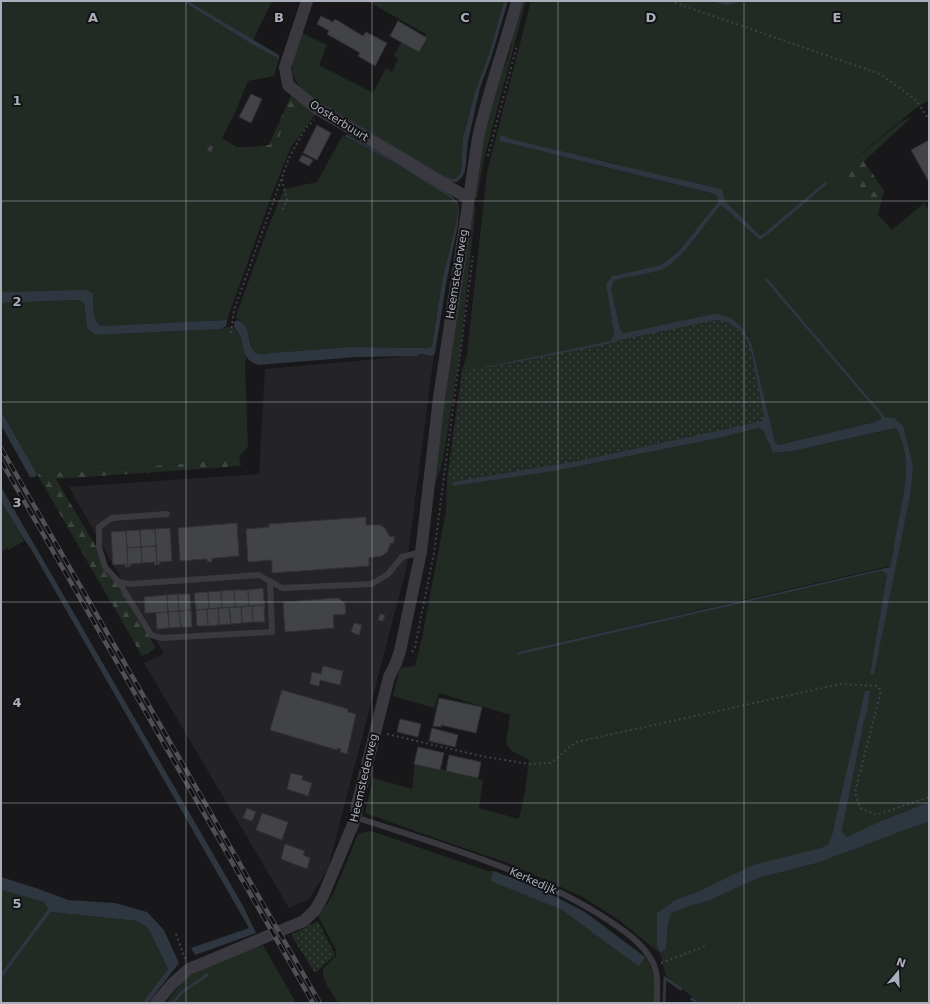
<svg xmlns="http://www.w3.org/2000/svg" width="930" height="1004" viewBox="0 0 930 1004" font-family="'DejaVu Sans',sans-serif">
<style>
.built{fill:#242427}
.grass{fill:#222a24;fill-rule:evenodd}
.forest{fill:url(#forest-firs)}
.park{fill:url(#park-dots)}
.water{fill:#2e363f}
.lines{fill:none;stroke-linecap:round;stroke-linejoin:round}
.stream{stroke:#2e363f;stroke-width:3}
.building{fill:#424347;stroke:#323236}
.path{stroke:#3f4046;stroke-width:2;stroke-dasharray:2 3;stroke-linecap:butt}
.service{stroke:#39393f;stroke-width:6}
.minor{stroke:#39393f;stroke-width:12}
.rail-casing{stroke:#505158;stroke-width:4.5}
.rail{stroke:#131315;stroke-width:3;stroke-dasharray:9;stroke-linecap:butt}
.grid{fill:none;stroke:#aaaeba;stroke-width:1;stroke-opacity:0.55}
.labels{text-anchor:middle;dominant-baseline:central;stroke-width:4;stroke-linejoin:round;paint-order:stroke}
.street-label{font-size:11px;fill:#aaaeba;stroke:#131315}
.grid-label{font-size:13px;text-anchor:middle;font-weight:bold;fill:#aaaeba;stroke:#131315;stroke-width:4;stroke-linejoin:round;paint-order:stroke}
</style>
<defs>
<pattern id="forest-firs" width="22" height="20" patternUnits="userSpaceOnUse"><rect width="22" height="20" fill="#222a24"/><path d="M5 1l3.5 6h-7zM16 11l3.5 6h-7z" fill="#3f4642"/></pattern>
<pattern id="park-dots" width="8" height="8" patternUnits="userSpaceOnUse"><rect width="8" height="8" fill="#222a24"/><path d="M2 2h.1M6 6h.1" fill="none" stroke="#3f4642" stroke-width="1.8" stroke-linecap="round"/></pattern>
</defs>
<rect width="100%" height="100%" fill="#18181a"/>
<path class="built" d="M434 354 406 570 328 868 309 899 289 908 144 663 164 654 69 487 259 474 265 369Z"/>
<path class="grass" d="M1 1H182L253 45 279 59 274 76 248 81 234 115 222 138 237 147H251L269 157 296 98 317 112 291 147 274 189 227 320 101 326C91 319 94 305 93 293L91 291 1 292Z
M188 1H272L253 40Z
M367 1H504L489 54 475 92 463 138 461 172 456 178 453 179 444 176 322 104C316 100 309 96 304 91 284 73 294 53 300 32L327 45 319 65 373 93 386 68 392 72 398 58 394 56 403 39 419 48 426 34Z
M520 1H526L484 159 477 199 473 197 482 138 498 81 508 58 512 42V32Z
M531 1H710L726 5 745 1H929V101L925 102 916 108 839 172 892 230 924 203 929 210V802L881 821 846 837 842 831 870 691 832 835 828 844 821 848 675 900 657 913V945L660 953 666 949 668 924 671 914 686 907 711 900 758 878 817 863 929 821V1003H700L666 976 660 953 620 921 583 897 505 862 449 843 365 813 373 778 412 789 415 762 483 780 479 808 519 819 525 791 529 760 512 751 506 744 510 715 439 693 434 708 393 696 400 668 415 666 422 638 446 511 447 481 462 371 467 354 487 172ZM500 141 609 162 652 174 722 189 725 201 760 235 763 234 825 183 826 184 770 233 760 240 721 205 695 239 678 256 664 268 619 279 614 281 611 287 620 329 624 333 720 314 748 334 751 342 775 442 778 445 875 422 881 419V416L894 418 913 466 874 675 870 674 887 574 881 571 518 655 526 650 890 566C897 526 917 466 897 428L793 451 773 453 763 430 758 428 719 438 560 470 737 328 727 322 716 320 621 340 604 345 485 367 610 341 614 335 606 284 612 276 661 265 678 252 718 202V198L715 194Z
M343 135 400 166 451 198 456 203 458 210 456 223 442 281 432 346 429 348 350 347 271 353C245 360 254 337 244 324 242 321 239 320 236 318L237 313 268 228 284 189 317 182Z
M473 205 476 208 475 214 460 353 443 460 435 486 445 375Z
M77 300 82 301 84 304 87 328 95 335 221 329C237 321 240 335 243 347 245 353 247 357 245 363L248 447 239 457 178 464 37 474 1 411V303Z
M1 501 24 541 8 550 7 548 1 552Z
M369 831 377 833 488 871H494L490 881 562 910 639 967 645 957C656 969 654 987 656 1003H338C333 993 321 981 323 969L336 956V950L317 914 327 904 334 892 358 834Z
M1 890 44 902 48 909 1 973Z
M51 912 137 921 148 928 168 969 142 1003H1V979Z
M263 945 296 1003H166C172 995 177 988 184 981 202 965 239 954 263 945Z"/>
<path class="forest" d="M292 93 296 102 269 157 251 147 269 145Z
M912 117 864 161 884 191 878 215 839 172 902 121Z
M239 457 241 466 56 479 156 648 142 656 37 474 178 464Z"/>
<path class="park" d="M716 320 726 322 737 328 746 336 752 356 764 417 763 421 578 461 453 482 447 481 462 371 484 367 485 368Z
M318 921 335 955 315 973 291 935Z"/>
<path class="water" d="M182 1H188L279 55V59L253 45Z
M504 1H508L491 58 480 88 468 141 465 171 462 177 457 182H453L445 178 312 98V97L444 176 453 179 456 178 461 172 463 138 475 92 489 54Z
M710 1H745L726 5Z
M346 134 431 182 452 196 457 202 459 209 458 224 447 279 435 353 433 356 421 354 416 356 357 357 258 365C237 358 248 341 234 327V322L238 320C257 327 240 361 271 353L350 347 429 348 432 346 442 281 456 223 458 210 456 203 451 198 400 166 345 136Z
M501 137C575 154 648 173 722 189L725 201 760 235 763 234 825 182 827 184 770 233 760 240 721 205C706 223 685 256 665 268 657 272 629 277 619 279L614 281 611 288 620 329 624 333 714 314C730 313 745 328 751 342L775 442 778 445 875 422 881 419V416L765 280 767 278 885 417 894 418 903 426 913 466 911 490 874 675 870 674 887 574 881 571 518 655V653L526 650 890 567C893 553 895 538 898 524 904 493 913 457 896 428L793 451 773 453 763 430 758 428 719 438 560 470 452 486 453 482 578 461 762 421 764 417 752 356 746 336 737 328 727 322 716 320 621 340 604 345 484 368V367L610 341 614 335 606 284 612 276 661 265 678 252 718 202V198L715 194 500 141Z
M87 290 93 293C94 304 91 319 101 326L227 320 226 326 221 329 95 335 87 328 84 304 82 301 77 300 1 303V292Z
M1 411 37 474 35 477H30L1 425Z
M1 487 242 904 256 933 195 955 191 948 249 928 31 549 23 538 1 501Z
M865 691H870L867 713 864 721 842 831 846 837 881 821 929 802V821L817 863 758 878 711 900 686 907 671 914 668 924 666 949 660 953 657 945V913L675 900 702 890 753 865 821 848 828 844 832 835Z
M494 871 541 889 585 912 645 957 639 967 562 910 490 881Z
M1 877 39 889 68 900 115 903 147 912 164 930 179 963 148 1003H142L168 969 148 928 137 921 51 912 1 979V973L48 909 44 902 1 890Z"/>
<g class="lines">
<path class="stream" d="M505 138 501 137 505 138
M692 999 697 1003
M173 1003 182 992 207 975
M664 1003 665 978 681 989"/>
</g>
<path class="building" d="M321 16 333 22 335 19 363 36 366 32 387 43 375 66 358 56 360 53 327 34 329 31 317 24Z
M398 21 427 38 419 52 390 36Z
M251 94 262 99 251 123 239 117Z
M317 125 331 133 317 160 303 153Z
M929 140V182L911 150Z
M210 145 213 147 211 152 207 150Z
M302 155 313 160 309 166 299 161Z
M366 517V525H380L385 528 390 537 394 536V543H391L387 552 382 556 369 558V566L272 573V560L248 562 246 529 269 527V524Z
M237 523 239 556 215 558 211 559 212 562H207L208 560 204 559 180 561 178 528Z
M170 528 172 561 159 562 160 564 157 565 155 529Z
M155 529 156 546 141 547 140 530Z
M140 530 141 547 127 548 126 531Z
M126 531 128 567H125L126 564 113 565 111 532Z
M156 546 157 565H154L155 562 142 563 141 547Z
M141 547 142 563 130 564 131 566 128 567 127 548Z
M263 588 264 601 265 605 249 606 248 590Z
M234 590H248L249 606 235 607Z
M234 590 235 607 222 608 221 591Z
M221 591 222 608 209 609 208 592Z
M208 592 209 609 196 610 194 593Z
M178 594H190L191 610 179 611Z
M178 594 179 611 168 612 167 595Z
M167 595 168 612 145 613 144 597Z
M338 598 345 603 346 614 333 615 334 628 285 632 283 602Z
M265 605 264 609 265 622H253L252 606Z
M252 606 253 622 242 623 241 607Z
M229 607 231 624 219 625 218 608Z
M229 607H241L242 623 231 624Z
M218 608 219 625 208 626 207 609Z
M207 609 208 626H197L196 610Z
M191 610 192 627H181L179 611Z
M179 611 181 627 169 628 168 612Z
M168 612 169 628 157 629 156 613Z
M380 614 385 615 383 621 378 620Z
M354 623 362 625 359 635 351 632Z
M323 666 343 671 340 685 320 680 319 686 310 684 312 672 321 674Z
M282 690 348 709V712L356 714 347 754 340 752 341 749 337 748V750L270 730Z
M439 698 482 707 476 733 441 725V727L433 726Z
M400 719 421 724 418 737 397 732Z
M432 728 458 735 455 747 429 741Z
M418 747 444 753 440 770 414 764Z
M449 755 481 762 478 778 446 771Z
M291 773 303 776 302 780 312 783 308 796 287 789Z
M247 808 256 812 252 821 243 818Z
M262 813 288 822 282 840 256 830Z
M285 844 305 851 303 855 310 858 307 869 281 859Z"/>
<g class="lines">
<path class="path" d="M670 1 880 74 916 100 929 120
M488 156 517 45
M282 179 287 200 282 211
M231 333 234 310 289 158 305 129 314 120
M412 652 415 647 434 553 473 256
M387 734 481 756 529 764 551 763 576 742 841 684 877 686 881 691 855 792 860 808 876 815 929 797
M176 934 185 959
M661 963 705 946"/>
<path class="service" d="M167 514 112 518 99 527V547L105 567 119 582 130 584 259 575 282 588 372 584 388 574 402 557 421 552
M119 582 151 635 161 638 272 632 270 581
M361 819C446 847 536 872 611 922 626 932 643 944 652 961 659 973 657 989 657 1003"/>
<path class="minor" d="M307 1 285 67 288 85 316 108 468 198
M156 1003 172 984 189 969 304 921 315 910 323 896 356 817 357 805 389 677 396 663 400 651 421 552 439 398 478 138C488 91 505 47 517 1"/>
<g class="rail-casing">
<path id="rail" d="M1 448 320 1003
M1 461 313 1003"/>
</g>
<use href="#rail" class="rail"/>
</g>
<path class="grid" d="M186 1V1003M372 1V1003M558 1V1003M744 1V1003M1 201H929M1 402H929M1 602H929M1 803H929"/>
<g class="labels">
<g class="street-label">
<text transform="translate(339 121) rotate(32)">Oosterbuurt</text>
<text transform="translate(457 274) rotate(-81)">Heemstederweg</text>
<text transform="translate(364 778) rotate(-77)">Heemstederweg</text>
<text transform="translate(533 881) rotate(24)">Kerkedijk</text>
</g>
</g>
<g class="grid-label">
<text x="93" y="22">A</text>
<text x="279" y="22">B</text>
<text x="465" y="22">C</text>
<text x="651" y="22">D</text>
<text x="837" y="22">E</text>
<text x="17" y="105">1</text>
<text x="17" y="306">2</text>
<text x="17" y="507">3</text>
<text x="17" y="707">4</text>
<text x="17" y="908">5</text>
</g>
<rect width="930" height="1004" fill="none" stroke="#aaaeba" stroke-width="4"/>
<g transform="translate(898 972) rotate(19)" stroke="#131315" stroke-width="3" paint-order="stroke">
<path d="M0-3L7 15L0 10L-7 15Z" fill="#aaaeba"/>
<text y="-6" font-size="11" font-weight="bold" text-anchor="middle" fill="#aaaeba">N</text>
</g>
</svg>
